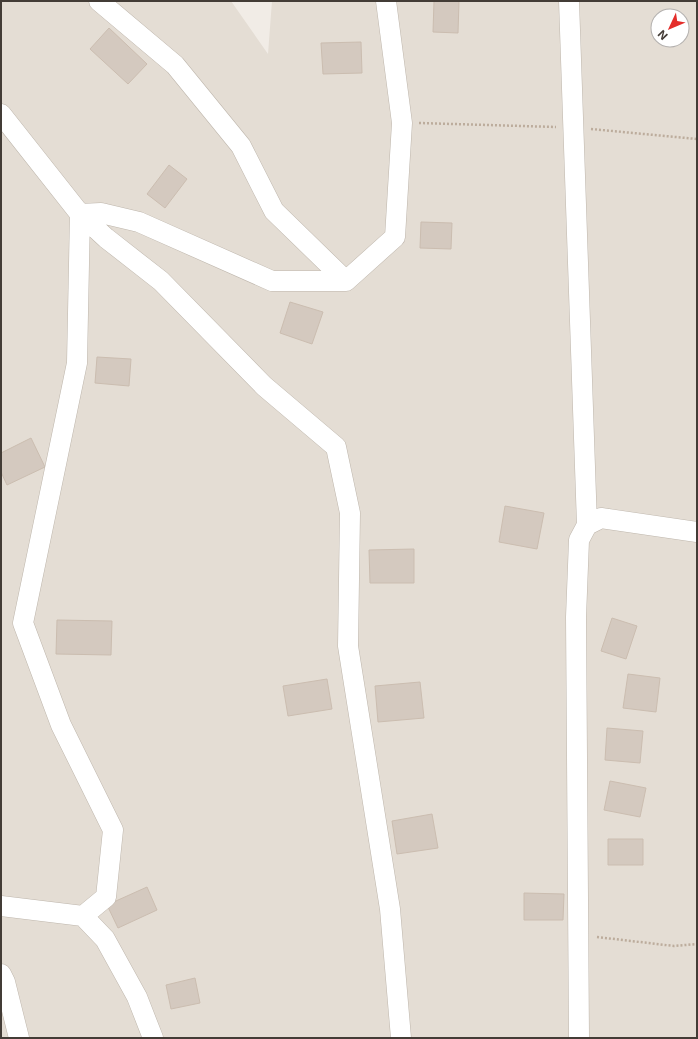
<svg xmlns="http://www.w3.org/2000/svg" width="698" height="1039" viewBox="0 0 698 1039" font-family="Inter,sans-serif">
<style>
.residential{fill:#e4ddd4;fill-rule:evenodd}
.building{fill:#d4c9bf;stroke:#cbbdb0}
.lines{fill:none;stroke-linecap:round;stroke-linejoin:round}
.street-casing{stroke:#beb6ac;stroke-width:21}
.path{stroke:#bcac9c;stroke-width:2.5;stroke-dasharray:2 2;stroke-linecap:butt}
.street{stroke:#fff;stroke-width:20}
</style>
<rect width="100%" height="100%" fill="#f1ece6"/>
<path class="residential" d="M1 1H231L268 54 272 1H697V1038H1ZM658 16H682V40H658Z"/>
<path class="building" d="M434 1H459L458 33 433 32Z
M109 28 147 64 128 84 90 49Z
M361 42 362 73 323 74 321 43Z
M169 165 187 179 165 208 147 194Z
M421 222 452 223 451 249 420 248Z
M290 302 323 312 312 344 280 333Z
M97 357 131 359 129 386 95 383Z
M31 438 45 467 7 485 1 472V453Z
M505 506 544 513 537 549 499 542Z
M414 549V583H370L369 550Z
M612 618 637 626 626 659 601 651Z
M57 620 112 621 111 655 56 654Z
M628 674 660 678 656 712 623 708Z
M327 679 332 709 288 716 283 686Z
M420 682 424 718 378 722 375 686Z
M607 728 643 731 640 763 605 760Z
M610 781 646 788 640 817 604 810Z
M432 814 438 848 397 854 392 821Z
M608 839H643V865H608Z
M147 887 157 910 118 928 107 905Z
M524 893 564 894 563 920H524Z
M195 978 200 1003 171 1009 166 985Z"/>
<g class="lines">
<g class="street-casing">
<path id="street" d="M99 1 175 65 241 146 274 211 346 281 395 237 402 123 386 1
M569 1 587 525 579 540 576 617 579 1038
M1 114 80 214 106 238 161 281 264 386 336 447 350 513 348 646 390 909 401 1038
M587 525 601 518 697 532
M1 906 83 916 106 897 113 830 61 725 23 623 77 363 80 214 101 213 139 222 272 281H346
M83 916 105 939 137 997 153 1038
M1 974 5 982 19 1038"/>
</g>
<path class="path" d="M419 123 556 127
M591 129 697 139
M597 937 674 946 697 944"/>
<use href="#street" class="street"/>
</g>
<rect width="698" height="1039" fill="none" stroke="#433c36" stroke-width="4"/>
<g transform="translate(670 28) rotate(226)"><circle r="19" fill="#ffffff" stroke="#b4b1af"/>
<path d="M0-3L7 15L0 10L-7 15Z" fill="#e42d2a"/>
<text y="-6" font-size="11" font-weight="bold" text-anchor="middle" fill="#433c36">N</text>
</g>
</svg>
